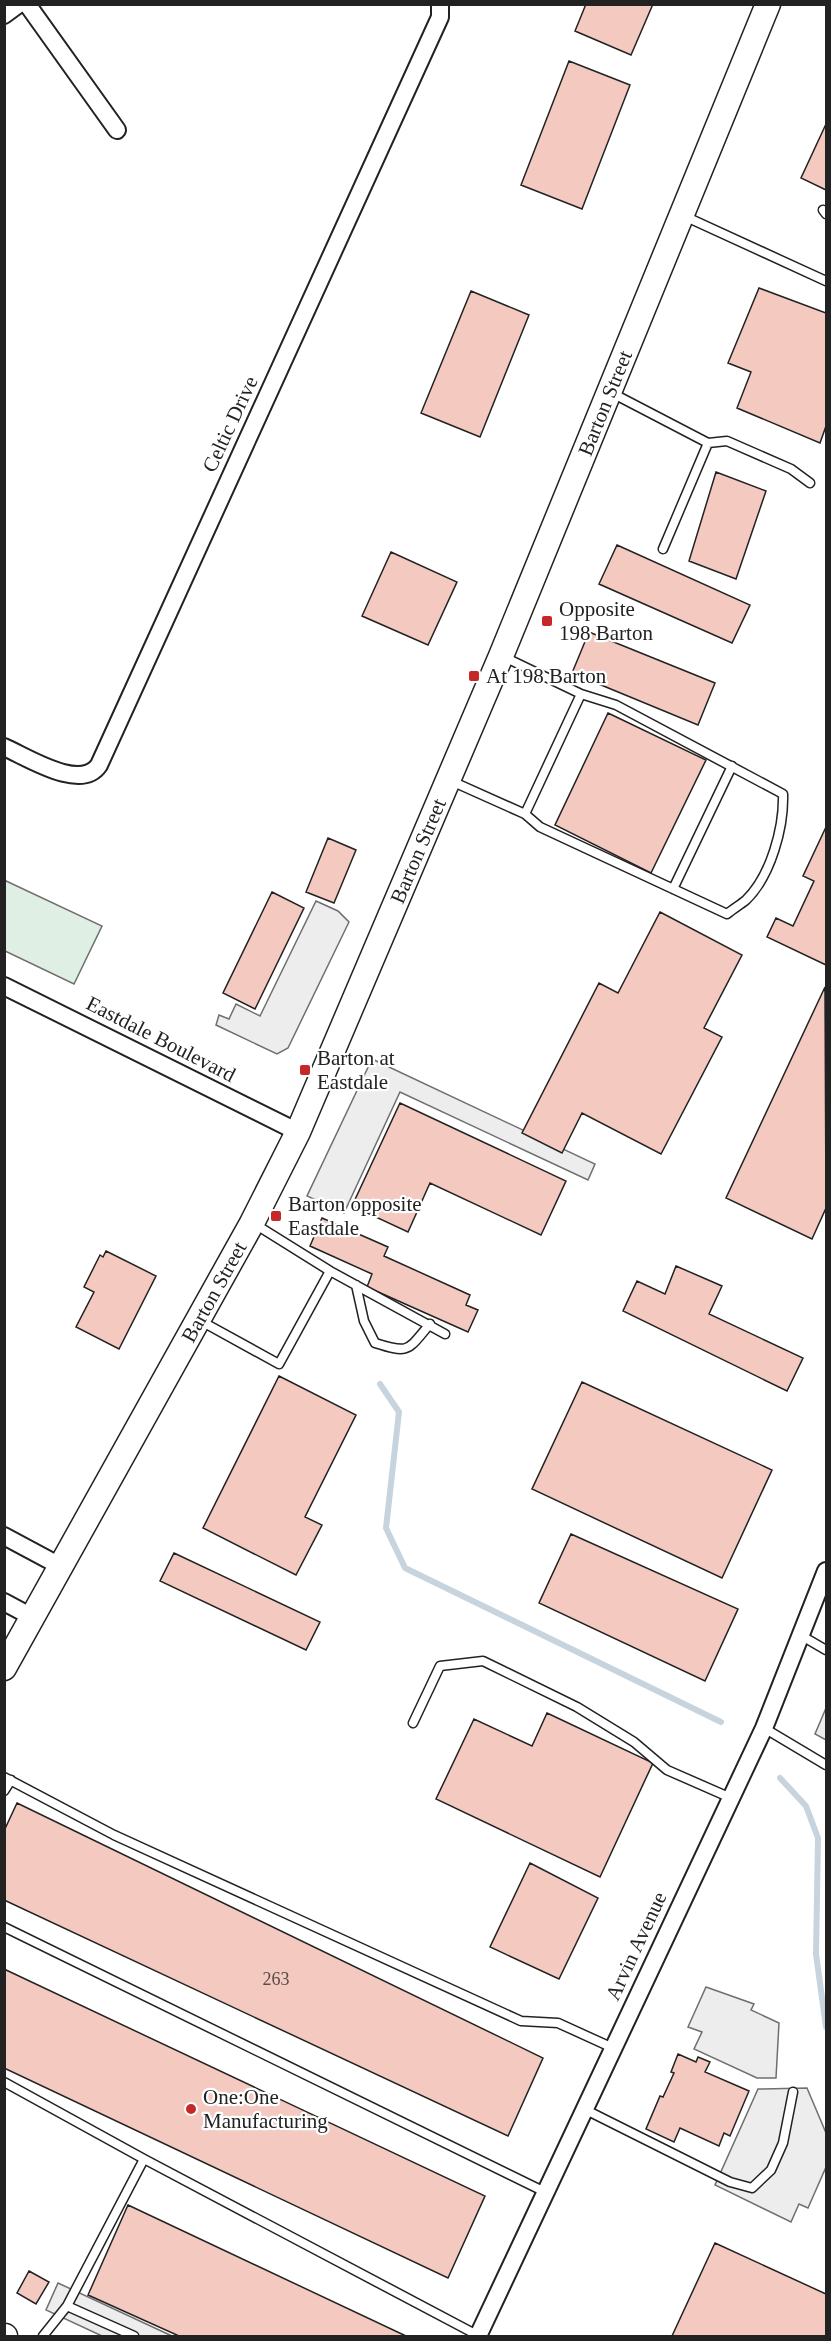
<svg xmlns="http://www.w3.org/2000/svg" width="831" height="2341" viewBox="0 0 831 2341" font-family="'Times New Roman',serif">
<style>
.green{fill:#e0efe3;stroke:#6f6f6f;stroke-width:1.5}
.parking{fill:#ededed;stroke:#6f6f6f;stroke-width:1.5}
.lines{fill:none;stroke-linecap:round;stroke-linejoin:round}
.stream{stroke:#c7d3dd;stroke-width:6}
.building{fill:#f3c9c0;stroke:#222;stroke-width:1.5}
.lane-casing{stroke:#222;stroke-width:11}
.street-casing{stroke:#222;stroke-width:20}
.secondary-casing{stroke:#222;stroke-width:27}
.lane{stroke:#fff;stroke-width:8}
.street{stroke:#fff;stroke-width:16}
.secondary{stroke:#fff;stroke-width:24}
.poi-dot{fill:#c62828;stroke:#fff;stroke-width:2}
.labels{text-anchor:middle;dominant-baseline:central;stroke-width:4.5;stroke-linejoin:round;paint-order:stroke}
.number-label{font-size:18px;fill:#564c4a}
.street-label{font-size:21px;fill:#222;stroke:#fff}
.poi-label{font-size:21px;fill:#222;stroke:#fff;text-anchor:start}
</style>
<rect width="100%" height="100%" fill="#fff"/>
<path class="green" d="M4 880 102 926 74 984 5 951Z"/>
<path class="parking" d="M316 901 338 911 349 922 288 1048 277 1054 216 1025 219 1015 229 1019 236 1004 260 1016Z
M372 1059 595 1164 588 1180 400 1092 344 1213 307 1196Z
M826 1708V1740L815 1734Z
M706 1987 754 2004 751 2010 779 2023 776 2078H757L694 2049 702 2032 688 2027Z
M807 2088 826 2133V2167L808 2208 799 2204 791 2222 715 2185 758 2089Z
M58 2283 172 2336H102L46 2310Z"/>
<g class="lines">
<path class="stream" d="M380 1384 399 1412 386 1528 405 1568 721 1722
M780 1778 806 1806 818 1838 816 1954 826 2027"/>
</g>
<path class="building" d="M586 4H653L631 55 575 31Z
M569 61 630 85 582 209 521 185Z
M826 124V190L801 178Z
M759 288 826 313V426L820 443 737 408 751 372 728 363Z
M471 291 529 315 480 437 421 413Z
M716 472 766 491 736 579 689 561Z
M617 545 750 605 732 643 599 584Z
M391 552 457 582 428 645 362 616Z
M589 632 715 683 698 725 572 673Z
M608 713 706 760 651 873 555 825Z
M826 827V965L767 937 776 918 793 926 814 881 803 876Z
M328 838 356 850 334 903 306 892Z
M272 892 304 908 255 1009 223 993Z
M660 912 742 955 704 1028 722 1037 661 1154 582 1113 562 1153 522 1133 599 983 618 993Z
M825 987 826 1208 812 1239 726 1198Z
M400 1103 566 1181 541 1235 430 1183 408 1232 352 1206Z
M322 1218 388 1247 384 1256 470 1295 466 1305 478 1310 468 1332 367 1287 372 1274 310 1246Z
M106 1251 156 1276 119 1349 76 1327 94 1292 84 1287 100 1255 103 1257Z
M676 1266 722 1286 709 1314 803 1358 787 1391 623 1311 637 1281 665 1294Z
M279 1376 356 1415 305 1517 322 1525 296 1575 203 1528Z
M582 1382 772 1470 722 1578 532 1489Z
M571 1534 738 1609 705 1681 539 1603Z
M174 1553 320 1622 306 1650 160 1581Z
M547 1713 653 1763 600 1877 436 1799 474 1719 532 1746Z
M17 1803 543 2058 508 2136 4 1900V1831Z
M530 1863 598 1898 559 1979 490 1947Z
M4 1969 485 2196 448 2278 4 2068Z
M678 2054 696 2062 698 2057 710 2062 705 2072 749 2091 730 2136 724 2133 719 2146 680 2128 674 2142 646 2129 660 2096 663 2097 674 2073 671 2072Z
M128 2205 406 2336H179L88 2295Z
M715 2243 826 2294V2336H672Z
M29 2271 49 2282 36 2304 17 2293Z"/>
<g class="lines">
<g class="lane-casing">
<path id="lane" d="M823 210 826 214
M682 215 826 281
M610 392 708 443 663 549
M708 443 727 441 791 469 810 483
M449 780 525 814 581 694 504 657
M525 814 540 827 727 914C733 909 740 905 746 900 771 876 784 827 783 794L616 705 581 694
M673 889 732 766
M253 1223 330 1271 445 1334
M356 1285 364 1321 375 1343C410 1354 407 1351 430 1324
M199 1320 279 1364 330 1271
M802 1636 826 1650
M413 1723 440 1666 483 1661 577 1707 634 1742 667 1770 731 1798
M764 1728 826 1765
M4 1777 114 1835 521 2021 558 2023 613 2048
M4 1791 11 1780
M4 1927 545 2192
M4 2082 144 2159
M584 2109 730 2182 752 2188 771 2170 783 2143 793 2092
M67 2306 144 2159 479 2336
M43 2336 67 2306 134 2336"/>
</g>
<g class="street-casing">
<path id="street" d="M27 4 117 130
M4 15 19 4
M4 747C27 757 81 792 99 765L440 17V4
M4 986 298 1132
M4 1536 60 1566
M4 1602 32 1617
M478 2336 764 1728 826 1571"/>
</g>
<g class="secondary-casing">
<path id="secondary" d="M4 1668 252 1223 298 1132 501 656 768 4
M4 2336H5"/>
</g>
<use href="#lane" class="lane"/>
<use href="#street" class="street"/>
<use href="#secondary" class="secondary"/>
</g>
<g class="poi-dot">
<rect x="541" y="615" width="12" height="12" rx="3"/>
<rect x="468" y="670" width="12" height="12" rx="3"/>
<rect x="299" y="1064" width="12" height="12" rx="3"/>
<rect x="270" y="1210" width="12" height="12" rx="3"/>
<circle cx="191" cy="2109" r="6"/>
</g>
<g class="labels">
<g class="number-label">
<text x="276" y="1979">263</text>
</g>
<g class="street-label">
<text transform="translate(605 403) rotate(-68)">Barton Street</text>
<text transform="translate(230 424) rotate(-65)">Celtic Drive</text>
<text transform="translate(418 851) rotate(-67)">Barton Street</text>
<text transform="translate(161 1039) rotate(27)">Eastdale Boulevard</text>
<text transform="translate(214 1292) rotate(-61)">Barton Street</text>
<text transform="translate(636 1946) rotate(-65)">Arvin Avenue</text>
</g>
<g class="poi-label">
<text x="559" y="609">Opposite<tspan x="559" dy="24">198 Barton</tspan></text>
<text x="486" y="676">At 198 Barton</text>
<text x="317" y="1058">Barton at<tspan x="317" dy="24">Eastdale</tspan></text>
<text x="288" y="1204">Barton opposite<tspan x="288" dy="24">Eastdale</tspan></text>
<text x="203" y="2097">One:One<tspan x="203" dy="24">Manufacturing</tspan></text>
</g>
</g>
<rect width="831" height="2341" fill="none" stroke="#222222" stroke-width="12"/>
</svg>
